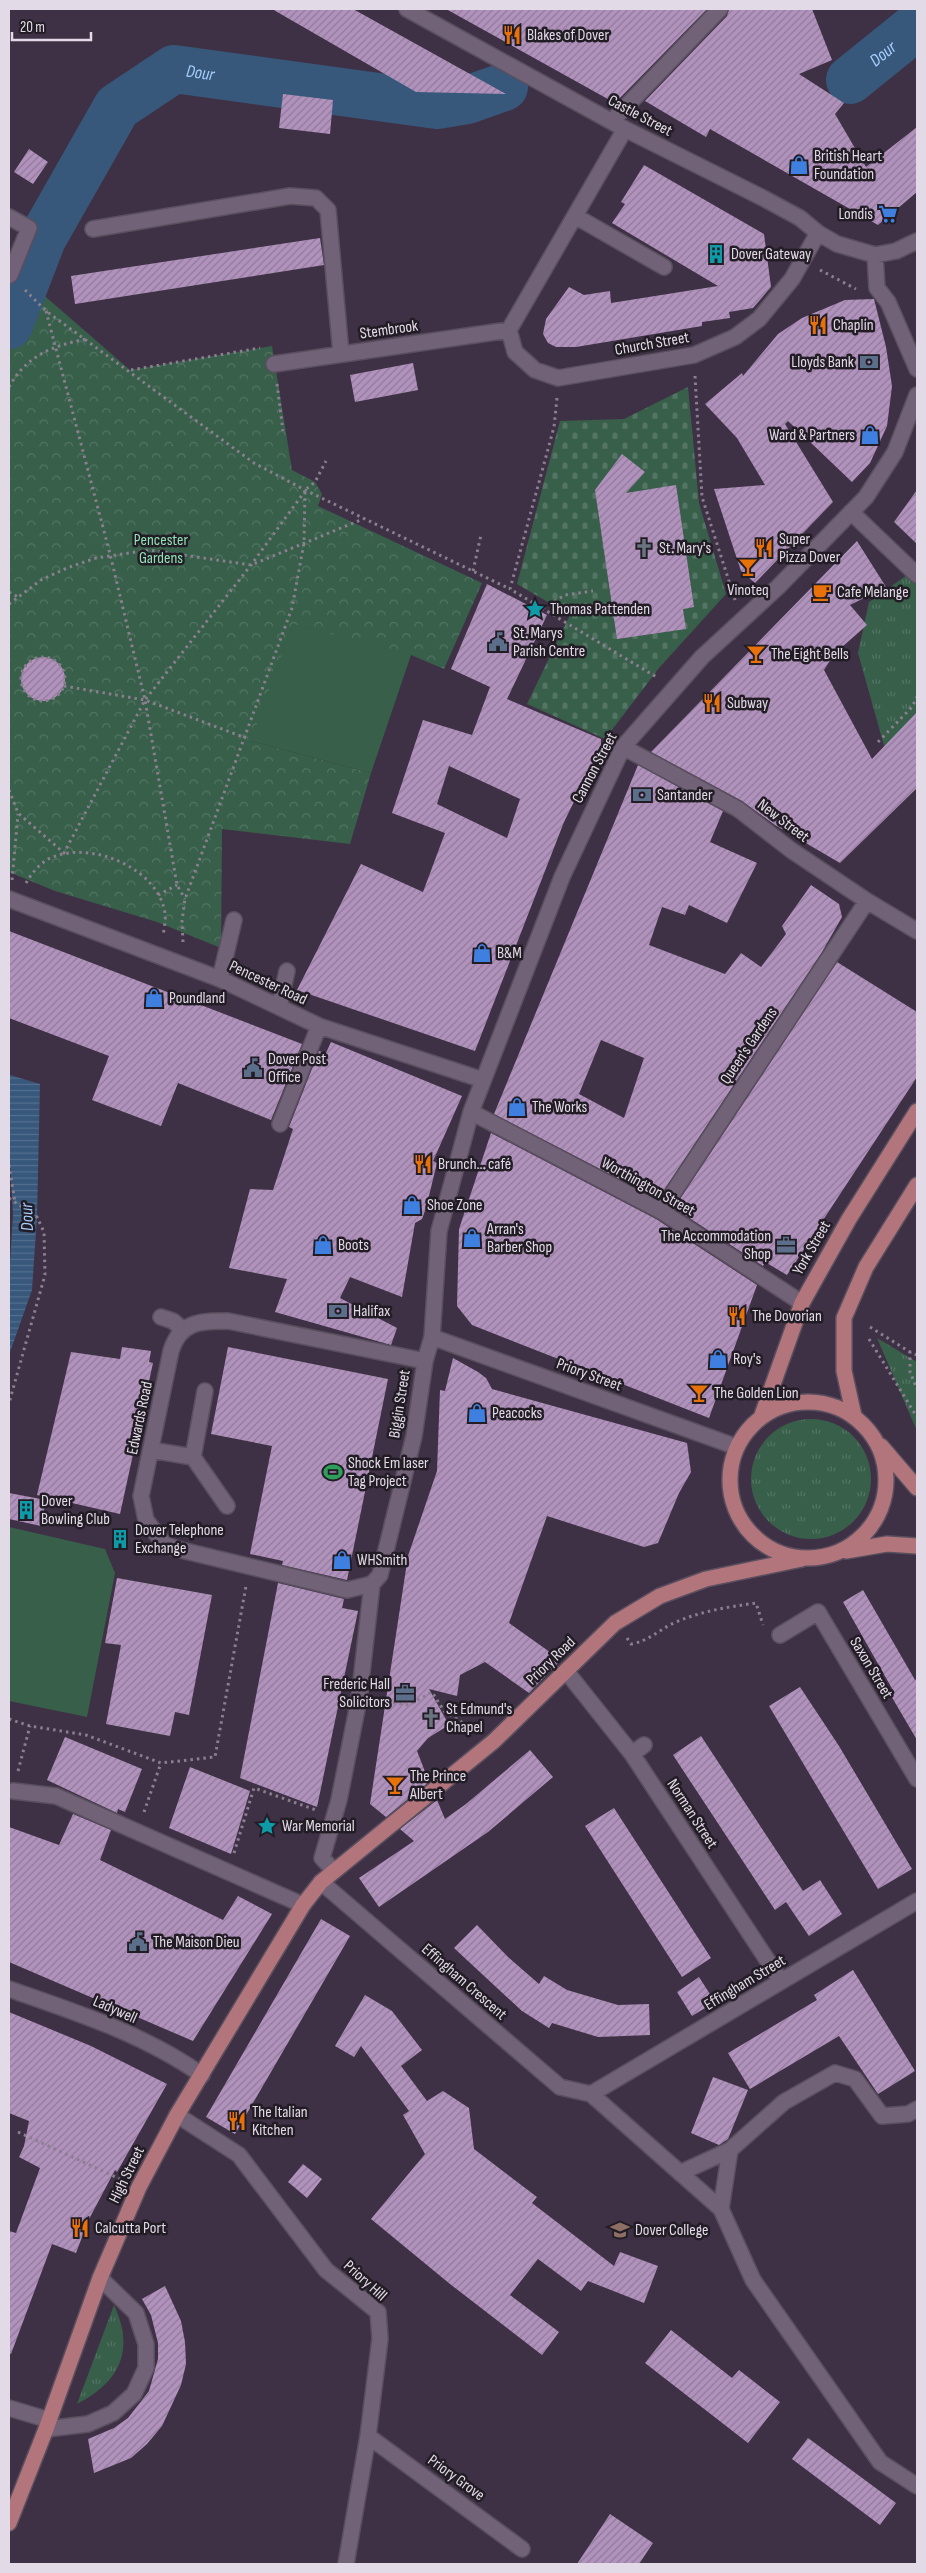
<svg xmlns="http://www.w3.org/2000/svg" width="926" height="2573" viewBox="0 0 926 2573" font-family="'Sofia Sans Condensed',sans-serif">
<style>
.grass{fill:url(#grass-tufts)}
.cemetery{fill:url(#cemetery-stones)}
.park{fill:url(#park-crowns)}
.pitch{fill:#375f4a}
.water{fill:url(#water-rules)}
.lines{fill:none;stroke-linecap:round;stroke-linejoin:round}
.river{stroke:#37577b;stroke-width:48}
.building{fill:url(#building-hatch);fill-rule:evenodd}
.minor-casing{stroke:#5a4f5f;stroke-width:18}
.major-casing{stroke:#5a4f5f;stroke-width:18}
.path{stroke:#8a7f8f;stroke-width:3;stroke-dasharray:2.5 4;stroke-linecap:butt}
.minor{stroke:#716277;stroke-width:15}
.major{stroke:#b3757c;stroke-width:15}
.labels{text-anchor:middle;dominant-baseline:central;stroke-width:5;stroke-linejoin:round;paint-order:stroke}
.poi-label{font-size:16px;fill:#e2dae6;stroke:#221c25;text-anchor:start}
.street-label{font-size:16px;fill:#e2dae6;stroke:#221c25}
.park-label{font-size:16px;fill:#90e1b6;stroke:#221c25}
.water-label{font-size:18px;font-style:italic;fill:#a5cdfd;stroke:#221c25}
</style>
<defs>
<pattern id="grass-tufts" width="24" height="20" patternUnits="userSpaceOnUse" patternTransform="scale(1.25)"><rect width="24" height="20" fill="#375f4a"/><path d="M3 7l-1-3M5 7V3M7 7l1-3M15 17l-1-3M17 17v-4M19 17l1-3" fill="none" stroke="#547564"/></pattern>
<pattern id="cemetery-stones" width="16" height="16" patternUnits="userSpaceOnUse" patternTransform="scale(1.25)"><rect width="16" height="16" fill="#375f4a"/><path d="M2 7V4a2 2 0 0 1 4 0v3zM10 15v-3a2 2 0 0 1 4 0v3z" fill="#547564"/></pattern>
<pattern id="park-crowns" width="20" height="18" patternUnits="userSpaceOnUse" patternTransform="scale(1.25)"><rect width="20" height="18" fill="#375f4a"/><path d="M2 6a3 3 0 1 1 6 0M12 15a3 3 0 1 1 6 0" fill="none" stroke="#547564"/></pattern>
<pattern id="water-rules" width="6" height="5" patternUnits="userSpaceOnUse" patternTransform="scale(1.25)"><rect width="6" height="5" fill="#37577b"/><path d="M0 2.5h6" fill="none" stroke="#546f8e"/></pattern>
<pattern id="building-hatch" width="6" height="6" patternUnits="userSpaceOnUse" patternTransform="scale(1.25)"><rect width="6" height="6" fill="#b192bd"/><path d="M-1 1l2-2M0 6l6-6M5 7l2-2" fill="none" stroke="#907a99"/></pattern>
</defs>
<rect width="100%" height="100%" fill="#3f3145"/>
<path class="grass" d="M917 568V712L885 749 858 653 869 602Z
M877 1338 917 1362V1431Z
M751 1479a60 60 0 1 1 120 0a60 60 0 1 1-120 0Z
M114 2305C135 2350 120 2382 77 2404Z"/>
<path class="cemetery" d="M688 387 699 503 726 594 659 668 605 739 527 704 570 615 517 584 560 421 624 419Z"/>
<path class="park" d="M9 265 130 370 272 346 292 470 315 482 322 494 318 506 482 583 444 669 411 655 251 741 371 773 350 844 222 829 221 948 157 922 55 891 9 872Z"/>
<path class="pitch" d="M293 624 411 655 371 773 251 741Z
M9 1527 105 1549 115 1573 87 1717 9 1701Z"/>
<path class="water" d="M10 1075 40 1084 37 1217 32 1290 9 1355V1281L13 1214 9 1147Z"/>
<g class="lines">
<g class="river">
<path id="s1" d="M850 80 917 26"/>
<path id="s2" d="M9 325 42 239 117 107 174 69 437 105 467 100 504 87"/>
</g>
</g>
<path class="building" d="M272 9H353L506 94 416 92Z
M446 9H707L615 103Z
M729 9H812L832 60 799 74 844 103 835 114 866 167 917 127V192L878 225 710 129 706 137 645 101 727 16Z
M283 94 333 100 330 134 279 128Z
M29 149 48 162 33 184 14 172Z
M644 165 764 234 771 287 753 308 729 312 730 318 702 322V326L576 347H556L548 343 543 334 546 319 569 287 584 295 610 291 611 303 718 286 612 223 625 204 621 202Z
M320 238 324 265 75 304 71 276Z
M874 299 886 347 892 386 887 426 870 463 852 482 788 421 785 424 833 502 755 583 741 571 714 489 765 485 737 438 705 404 742 373 743 376 778 334 802 318 845 300Z
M413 363 418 390 355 402 350 375Z
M622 454 645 472 626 493 676 485 694 607 683 609 686 629 617 639 595 490Z
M917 490V544L894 522Z
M857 541 886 587 850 605 867 625 834 654 824 670 872 759 917 712V788L840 863 775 825 742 801 651 752Z
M487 584 547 615 507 699 601 739V747L564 822 475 1051 297 990 361 864 423 892 445 833 392 813 423 720 472 735 490 687 451 669ZM449 766 520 799 507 838 437 804Z
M21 679a22 22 0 1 1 44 0a22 22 0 1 1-44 0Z
M638 765 723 811 710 842 757 863 727 923 689 905 685 915 662 907 649 945 725 974 741 953 761 967 786 934 782 926 811 885 839 904 842 917 822 952 658 1199 494 1114ZM601 1040 644 1058 624 1118 579 1094Z
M9 931 302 1044 271 1120 178 1083 161 1126 92 1100 109 1056 9 1018Z
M837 962 917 1012V1077L787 1275 765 1262 763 1266 674 1208Z
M331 1042 462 1096 433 1161 437 1163 426 1208 422 1219 415 1223 402 1297 350 1277 340 1298 397 1328 391 1345 275 1312 287 1279 229 1268 250 1189 273 1190 293 1129 289 1127 319 1051 326 1053Z
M491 1133 656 1219 757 1285 709 1418 472 1325 457 1306 459 1229Z
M122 1347 151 1351 149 1362 153 1363 120 1514 37 1495 71 1352 120 1359Z
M228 1347 388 1379 347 1580 282 1565 283 1561 250 1554 272 1446 211 1434Z
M453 1358 478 1372 486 1378 492 1389 687 1443 691 1472 679 1493 658 1543 644 1547 547 1516 509 1623 561 1660 529 1693 485 1662 460 1675 457 1696 429 1689 449 1725 428 1738 417 1751 429 1782 386 1817 370 1804 408 1556 437 1471 440 1390 445 1391Z
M9 1493 46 1500 41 1526 9 1519Z
M117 1578 212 1595 189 1715 175 1712 170 1736 106 1724 121 1645 105 1643Z
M278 1583 344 1599 342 1608 358 1611 317 1807 240 1778Z
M863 1590 915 1680 917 1679V1740L890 1694 894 1692 843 1602Z
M800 1687 839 1746 912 1869 878 1889 769 1706Z
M701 1736 803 1891 820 1880 842 1914 809 1936 786 1902 775 1910 673 1755Z
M65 1737 142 1769 125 1812 118 1809 117 1813 47 1780Z
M530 1750 553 1777 488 1832 379 1907 359 1878 414 1841 400 1829 437 1800 445 1819 466 1804Z
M190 1767 250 1791 231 1854 169 1828Z
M614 1808 711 1958 682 1977 585 1826Z
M73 1814 111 1830 100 1860 223 1920 238 1896 272 1914 193 2041 9 1962V1827L59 1845Z
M321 1919 350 1936 235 2134 206 2117Z
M477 1925 508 1957 539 1984 544 1976 567 1990 618 2005 649 2004 650 2035 598 2037 552 2023 549 2028 522 2011 454 1948Z
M853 1970 915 2071 878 2094 839 2036 750 2089 728 2053 817 2000 814 1995Z
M699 1977 715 2002 692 2016 677 1992Z
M365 1995 392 2011 422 2050 401 2066 427 2101 443 2091 469 2108 474 2149 537 2197 532 2203 614 2266 620 2252 658 2266 644 2303 588 2281 581 2291 538 2259 510 2295 559 2332 542 2355 450 2284 371 2219 425 2154 403 2115 409 2111 361 2046 354 2057 335 2046Z
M9 2012 91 2046 167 2084 117 2172 115 2170 88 2221 76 2253 52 2244 11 2354 9 2353V2231L16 2233 40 2168 19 2157 24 2146 29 2121 9 2113Z
M713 2077 748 2090 728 2139 719 2145 691 2133Z
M303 2164 322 2179 307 2198 288 2182Z
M165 2286 181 2321 185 2342 186 2364 181 2385 162 2426 147 2444 131 2458 94 2473 88 2439 114 2428 128 2418 149 2391 158 2359V2343L151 2315 142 2299Z
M671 2330 732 2378 739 2370 780 2402 748 2443 645 2363Z
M808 2438 896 2503 880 2525 792 2459Z
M610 2514 653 2543 639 2564H577Z"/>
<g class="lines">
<g class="minor-casing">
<path id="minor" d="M407 9 625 129 763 198 800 218 818 233 837 244 875 255 896 251 917 241
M612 121 720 9
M625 129 509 330 515 352 535 370 558 378 694 355 735 337 759 319 792 279 818 233
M575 216 664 267
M9 217 29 228 10 275
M93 229 290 196 316 198 328 210 341 354
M875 255 877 288 888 302 917 369
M274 364 509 330
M851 512 917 575
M623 747 738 809 791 850 867 901 917 931
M9 899 220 979 319 1026 483 1080
M220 979 234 920
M279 1007 287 971
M471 1112 661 1211 802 1303
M280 1124 319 1026
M661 1211 867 901
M161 1317 173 1321 183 1330
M432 1337 734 1446
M151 1450 193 1457 205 1391
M193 1457 227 1506
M372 1584 347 1590 177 1549 164 1544 146 1520 141 1496 171 1351C180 1321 201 1321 228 1321L425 1361
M780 1635 818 1612 917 1779
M566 1671 632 1754 781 1981
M632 1754 644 1745
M13 1791 56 1796 303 1905
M334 1871 322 1858 339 1800 359 1699 372 1584 380 1575 414 1436 425 1361 432 1337 439 1231 471 1112 562 877 623 747 702 657 778 587 866 497 895 452 917 395
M321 1882 560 2087 591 2094
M9 1989C75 2012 144 2034 202 2075
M591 2094 721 2209 753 2280 880 2462 917 2486
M591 2094 917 1901
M177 2115 239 2155 326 2270 378 2312 380 2339 368 2436 346 2564
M680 2173 730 2150
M721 2209 730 2150 784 2102 835 2073 855 2079 882 2116 908 2114 917 2109
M9 2408 49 2420
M46 2429 88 2424 113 2413 134 2394 146 2368V2344L136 2313 100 2278
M368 2436 522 2549"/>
</g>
<g class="major-casing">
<path id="major" d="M730 1480a78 78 0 1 1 156 0a78 78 0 1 1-156 0Z
M762 1415 802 1303 849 1219 917 1111
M854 1416 844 1371V1318L866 1267 917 1185
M881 1446 917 1488
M846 1551 887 1544 917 1546
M9 2523 46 2429 100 2278 139 2187 177 2115 303 1905 321 1882 494 1741 615 1623 660 1596 706 1579 802 1559"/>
</g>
<path class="path" d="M820 270 856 289
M25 290 46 311 254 463 305 490 510 589
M46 311 110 554 145 700 177 885 185 899
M131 370 260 348
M695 376 702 497 735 600
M277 384 283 431
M9 387C26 356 52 346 86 339
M557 398 554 427 510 589 658 678
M473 571 481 535
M9 592 18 597
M9 604 41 580 67 568 96 558 149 550 251 565 363 519
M543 608 565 595 593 591
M21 679a22 22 0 1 1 44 0a22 22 0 1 1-44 0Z
M64 686 145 700 246 738
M878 742 912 707 917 697
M9 790 18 813 64 853 145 700 251 565 305 491
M12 880 18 814
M26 883C32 873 41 861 53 857 92 841 158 868 165 913 166 920 164 929 163 936
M158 895 177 885
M183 942 182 921 185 899 292 608 304 543 305 490 315 482 326 461
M9 1165 15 1202
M9 1198 37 1217 44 1232 45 1275 9 1403
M870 1327 910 1352
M869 1339 917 1417
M917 1355 910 1352V1372L917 1389
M627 1638 631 1644C649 1641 660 1629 676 1622 702 1611 728 1607 756 1603L763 1625
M380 1701 409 1705 432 1692 444 1711 476 1731
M9 1719 30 1726 86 1735 161 1763 215 1757 246 1586
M18 1771 30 1726
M144 1812 161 1763
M234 1853 254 1788 316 1810
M18 2132 120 2179"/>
<use href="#minor" class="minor"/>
<use href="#major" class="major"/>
</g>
<defs>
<g id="restaurant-bare" transform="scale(1.5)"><path d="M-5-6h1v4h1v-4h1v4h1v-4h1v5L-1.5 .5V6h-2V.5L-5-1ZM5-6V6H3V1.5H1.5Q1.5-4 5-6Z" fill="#e8710a" stroke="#221c25" stroke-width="2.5" paint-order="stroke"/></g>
<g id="shop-bare" transform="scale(1.5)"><path d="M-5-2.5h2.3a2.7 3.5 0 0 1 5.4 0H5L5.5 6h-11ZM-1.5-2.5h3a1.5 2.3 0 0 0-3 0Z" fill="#3f7fe0" stroke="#221c25" stroke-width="2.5" paint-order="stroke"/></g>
<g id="supermarket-bare" transform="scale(1.5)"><path d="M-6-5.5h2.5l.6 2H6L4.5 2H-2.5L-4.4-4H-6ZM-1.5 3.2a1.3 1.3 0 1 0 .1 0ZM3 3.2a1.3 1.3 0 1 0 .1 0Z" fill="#3f7fe0" stroke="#221c25" stroke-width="2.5" paint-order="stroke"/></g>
<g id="building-bare" transform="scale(1.5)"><path d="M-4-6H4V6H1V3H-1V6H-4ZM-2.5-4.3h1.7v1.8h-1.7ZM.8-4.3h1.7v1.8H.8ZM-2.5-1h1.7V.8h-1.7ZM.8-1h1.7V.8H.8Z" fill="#0f9aa8" stroke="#221c25" stroke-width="2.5" paint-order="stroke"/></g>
<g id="bank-bare" transform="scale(1.5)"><path d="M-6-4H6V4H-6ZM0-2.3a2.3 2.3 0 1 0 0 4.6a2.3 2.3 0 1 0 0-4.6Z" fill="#5c6f8a" stroke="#221c25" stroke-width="2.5" paint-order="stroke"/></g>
<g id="church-bare" transform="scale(1.5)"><path d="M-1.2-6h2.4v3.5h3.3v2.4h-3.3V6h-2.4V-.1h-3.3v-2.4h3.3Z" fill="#6b7280" stroke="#221c25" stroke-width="2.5" paint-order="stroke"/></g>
<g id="bar-bare" transform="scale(1.5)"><path d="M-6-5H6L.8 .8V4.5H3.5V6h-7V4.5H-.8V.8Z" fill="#e8710a" stroke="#221c25" stroke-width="2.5" paint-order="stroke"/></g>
<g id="cafe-bare" transform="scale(1.5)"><path d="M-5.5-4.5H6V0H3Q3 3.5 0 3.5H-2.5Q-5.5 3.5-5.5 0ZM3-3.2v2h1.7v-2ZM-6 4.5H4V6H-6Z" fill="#e8710a" stroke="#221c25" stroke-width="2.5" paint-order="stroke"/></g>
<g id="sight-bare" transform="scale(1.5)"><path d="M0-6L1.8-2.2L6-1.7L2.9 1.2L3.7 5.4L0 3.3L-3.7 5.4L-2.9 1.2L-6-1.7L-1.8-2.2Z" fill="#0f9aa8" stroke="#221c25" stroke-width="2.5" paint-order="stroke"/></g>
<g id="civic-bare" transform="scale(1.5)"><path d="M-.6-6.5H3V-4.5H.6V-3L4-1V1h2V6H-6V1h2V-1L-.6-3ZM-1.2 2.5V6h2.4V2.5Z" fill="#5c6f8a" stroke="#221c25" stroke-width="2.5" paint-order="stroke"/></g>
<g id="office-bare" transform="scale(1.5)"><path d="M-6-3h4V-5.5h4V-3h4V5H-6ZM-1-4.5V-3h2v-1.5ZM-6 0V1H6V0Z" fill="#5c6f8a" stroke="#221c25" stroke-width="2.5" paint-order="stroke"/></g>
<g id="stadium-bare" transform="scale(1.5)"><path d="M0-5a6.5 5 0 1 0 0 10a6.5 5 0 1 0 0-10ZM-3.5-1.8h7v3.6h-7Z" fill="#2e9e5b" stroke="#221c25" stroke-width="2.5" paint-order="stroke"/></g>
<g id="school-bare" transform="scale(1.5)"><path d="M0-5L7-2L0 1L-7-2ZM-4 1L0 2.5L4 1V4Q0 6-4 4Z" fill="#8d6e63" stroke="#221c25" stroke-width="2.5" paint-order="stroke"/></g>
</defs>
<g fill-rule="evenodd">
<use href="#restaurant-bare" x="512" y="35"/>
<use href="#shop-bare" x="799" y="165"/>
<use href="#supermarket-bare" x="888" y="214"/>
<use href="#building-bare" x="716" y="254"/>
<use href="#restaurant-bare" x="818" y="325"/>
<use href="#bank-bare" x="869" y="362"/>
<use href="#shop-bare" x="870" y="435"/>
<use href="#church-bare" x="644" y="548"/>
<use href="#restaurant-bare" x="764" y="548"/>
<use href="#bar-bare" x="748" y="567"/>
<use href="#cafe-bare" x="822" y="592"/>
<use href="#sight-bare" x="535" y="609"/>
<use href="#civic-bare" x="498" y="642"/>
<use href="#bar-bare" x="756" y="654"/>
<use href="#restaurant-bare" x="712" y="703"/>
<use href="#bank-bare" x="642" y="795"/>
<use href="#shop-bare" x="482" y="953"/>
<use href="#shop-bare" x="154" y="998"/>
<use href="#civic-bare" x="253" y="1068"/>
<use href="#shop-bare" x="517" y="1107"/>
<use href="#restaurant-bare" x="423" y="1164"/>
<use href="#shop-bare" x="412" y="1205"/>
<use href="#shop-bare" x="472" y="1238"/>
<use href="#shop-bare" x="323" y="1245"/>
<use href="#office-bare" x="786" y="1245"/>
<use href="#bank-bare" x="338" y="1311"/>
<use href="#restaurant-bare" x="737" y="1316"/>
<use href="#shop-bare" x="718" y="1359"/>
<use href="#bar-bare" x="699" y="1393"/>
<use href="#shop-bare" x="477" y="1413"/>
<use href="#stadium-bare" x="333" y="1472"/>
<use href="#building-bare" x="26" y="1510"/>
<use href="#building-bare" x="120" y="1539"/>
<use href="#shop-bare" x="342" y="1560"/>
<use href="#office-bare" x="405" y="1693"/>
<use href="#church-bare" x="431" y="1718"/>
<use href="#bar-bare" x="395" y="1785"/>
<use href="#sight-bare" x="267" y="1826"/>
<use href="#civic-bare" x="138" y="1942"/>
<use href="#restaurant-bare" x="237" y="2121"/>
<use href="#restaurant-bare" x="80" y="2228"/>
<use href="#school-bare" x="620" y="2230"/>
</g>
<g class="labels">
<g class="poi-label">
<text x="527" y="35">Blakes of Dover</text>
<text x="814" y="156">British Heart<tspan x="814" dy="18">Foundation</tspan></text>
<text x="873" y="214" text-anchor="end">Londis</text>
<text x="731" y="254">Dover Gateway</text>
<text x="833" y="325">Chaplin</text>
<text x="854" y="362" text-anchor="end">Lloyds Bank</text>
<text x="855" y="435" text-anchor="end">Ward &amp; Partners</text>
<text x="779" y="539">Super<tspan x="779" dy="18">Pizza Dover</tspan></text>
<text x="659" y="548">St. Mary's</text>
<text x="748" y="590" text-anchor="middle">Vinoteq</text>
<text x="837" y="592">Cafe Melange</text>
<text x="550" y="609">Thomas Pattenden</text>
<text x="513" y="633">St. Marys<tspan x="513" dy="18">Parish Centre</tspan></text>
<text x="771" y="654">The Eight Bells</text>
<text x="727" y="703">Subway</text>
<text x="657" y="795">Santander</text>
<text x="497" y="953">B&amp;M</text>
<text x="169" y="998">Poundland</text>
<text x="268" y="1059">Dover Post<tspan x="268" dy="18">Office</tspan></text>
<text x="532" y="1107">The Works</text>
<text x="438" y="1164">Brunch... café</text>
<text x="427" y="1205">Shoe Zone</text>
<text x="487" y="1229">Arran's<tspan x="487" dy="18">Barber Shop</tspan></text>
<text x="771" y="1236" text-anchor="end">The Accommodation<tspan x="771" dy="18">Shop</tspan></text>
<text x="338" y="1245">Boots</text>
<text x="353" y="1311">Halifax</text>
<text x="752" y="1316">The Dovorian</text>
<text x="733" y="1359">Roy's</text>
<text x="714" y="1393">The Golden Lion</text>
<text x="492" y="1413">Peacocks</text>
<text x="348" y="1463">Shock Em laser<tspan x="348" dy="18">Tag Project</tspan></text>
<text x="41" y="1501">Dover<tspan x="41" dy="18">Bowling Club</tspan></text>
<text x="135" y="1530">Dover Telephone<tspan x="135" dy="18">Exchange</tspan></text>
<text x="357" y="1560">WHSmith</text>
<text x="390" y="1684" text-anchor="end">Frederic Hall<tspan x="390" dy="18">Solicitors</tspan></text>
<text x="446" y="1709">St Edmund's<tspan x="446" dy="18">Chapel</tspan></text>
<text x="410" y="1776">The Prince<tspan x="410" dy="18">Albert</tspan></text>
<text x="282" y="1826">War Memorial</text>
<text x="153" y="1942">The Maison Dieu</text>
<text x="252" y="2112">The Italian<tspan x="252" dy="18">Kitchen</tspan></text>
<text x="95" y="2228">Calcutta Port</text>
<text x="635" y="2230">Dover College</text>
</g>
<g class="street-label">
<text transform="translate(640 116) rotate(28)">Castle Street</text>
<text transform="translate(389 330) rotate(-8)">Stembrook</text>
<text transform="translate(652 344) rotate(-10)">Church Street</text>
<text transform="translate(595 768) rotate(-62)">Cannon Street</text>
<text transform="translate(783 821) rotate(37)">New Street</text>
<text transform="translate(268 983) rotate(25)">Pencester Road</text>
<text transform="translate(749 1046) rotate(-56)">Queen's Gardens</text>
<text transform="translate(648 1187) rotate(29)">Worthington Street</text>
<text transform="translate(812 1248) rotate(-60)">York Street</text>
<text transform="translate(589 1375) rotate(20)">Priory Street</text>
<text transform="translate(400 1404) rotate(-81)">Biggin Street</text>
<text transform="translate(140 1418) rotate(-78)">Edwards Road</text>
<text transform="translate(551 1661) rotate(-44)">Priory Road</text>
<text transform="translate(871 1668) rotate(59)">Saxon Street</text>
<text transform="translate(692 1814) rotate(57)">Norman Street</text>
<text transform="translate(464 1982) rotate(41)">Effingham Crescent</text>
<text transform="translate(745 1983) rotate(-31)">Effingham Street</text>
<text transform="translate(115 2010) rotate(24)">Ladywell</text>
<text transform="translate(127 2175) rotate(-64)">High Street</text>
<text transform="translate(365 2281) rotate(42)">Priory Hill</text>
<text transform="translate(456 2478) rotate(36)">Priory Grove</text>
</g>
<g class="park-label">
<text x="161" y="540">Pencester<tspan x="161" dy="18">Gardens</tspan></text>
</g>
<g class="water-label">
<text stroke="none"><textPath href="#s1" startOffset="42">Dour</textPath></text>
<text stroke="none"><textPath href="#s2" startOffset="339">Dour</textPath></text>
<text transform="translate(27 1217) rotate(-92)">Dour</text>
</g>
</g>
<rect width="926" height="2573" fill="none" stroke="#e2dae6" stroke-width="20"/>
<path d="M12 32v8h79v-8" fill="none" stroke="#e2dae6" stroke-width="2.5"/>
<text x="20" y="32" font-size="15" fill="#e2dae6" stroke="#221c25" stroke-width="4" paint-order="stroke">20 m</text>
</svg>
